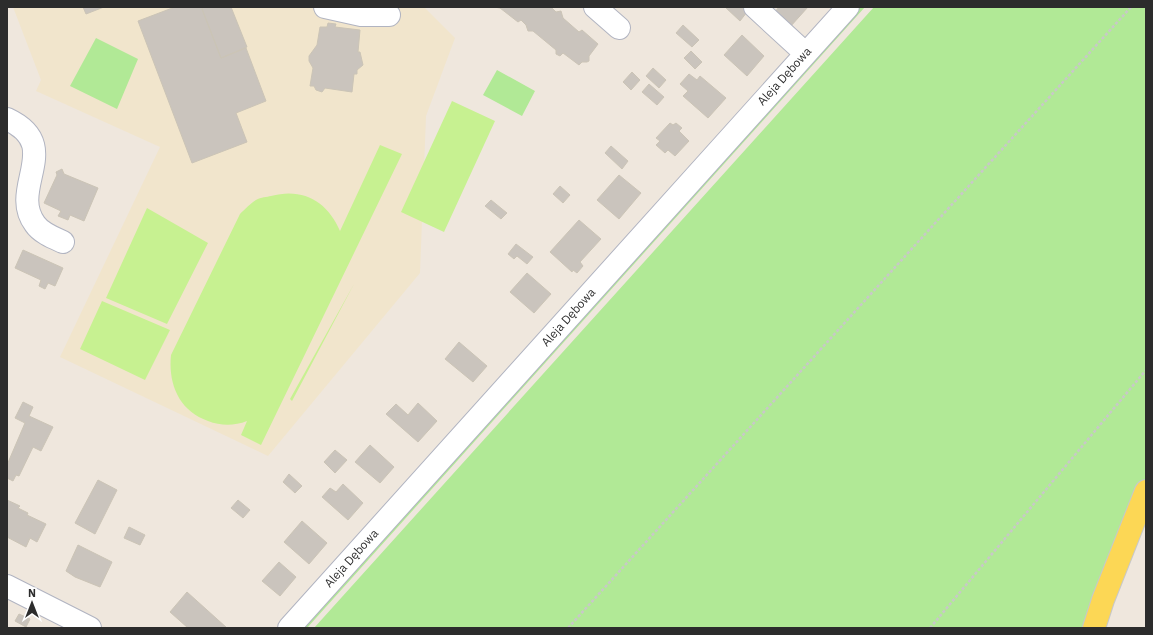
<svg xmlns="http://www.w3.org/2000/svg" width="1153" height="635" viewBox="0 0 1153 635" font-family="'IBM Plex Sans',sans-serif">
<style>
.education{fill:#f1e5cc}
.green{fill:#b1e996}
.pitch{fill:#c7f191}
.building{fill:#cac4bd;stroke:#cbc4b6}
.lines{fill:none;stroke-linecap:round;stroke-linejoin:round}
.minor-casing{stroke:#b1b4c1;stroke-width:24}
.major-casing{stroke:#c8c8c8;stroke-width:24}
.path{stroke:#c8c8c8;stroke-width:2.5;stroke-dasharray:3 2;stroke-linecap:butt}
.minor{stroke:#fff;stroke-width:22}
.major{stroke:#fcd755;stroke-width:22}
.labels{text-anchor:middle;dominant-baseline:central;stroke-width:3;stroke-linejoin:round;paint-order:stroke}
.street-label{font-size:12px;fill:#2c2c2c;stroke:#fff}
</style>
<rect width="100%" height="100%" fill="#efe7dd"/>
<path class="education" d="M13 7H424L455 38 426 116 420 273 268 456 60 357 160 147 36 91 41 80Z"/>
<path class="green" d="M856 7H865L307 628H297Z
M874 7H1146V478L1085 628H314Z
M96 38 138 59 117 109 70 86Z
M497 70 535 91 522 116 483 95Z"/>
<path class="pitch" d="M452 101 495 121 444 232 401 212Z
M380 145 402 154 261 445 241 435 247 421C234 426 221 426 208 421 179 411 168 384 171 355L240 214C245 209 251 203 256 200 261 197 267 197 271 196 303 187 328 202 340 231Z
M147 208 208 243 167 324 106 298Z
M354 284 292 401 290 399Z
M102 301 170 330 145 380 80 349Z"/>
<path class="building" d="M83 7H104L86 14Z
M175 7H204L202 9 221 58 246 48 266 101 236 113 247 142 192 163 138 21Z
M204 7H231L247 47 221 58 202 9Z
M494 7H551L556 12 561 11 563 18 579 32 582 30 598 44 589 56V61L587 62H582L579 65 563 53 560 56 556 54V50L533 31H528L526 25 521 20 518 22 500 8Z
M725 7H741L747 12 740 21Z
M779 7H808L790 27 774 13Z
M328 23 336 24 335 27 360 30 358 52H360L363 65 357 70V74H354L352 92 325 88 322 92 316 90 314 86H310L313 68 309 61V56L317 45 320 27H327Z
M683 25 699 40 692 47 676 33Z
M742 35 764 56 747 76 724 55Z
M691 51 702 62 695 69 684 58Z
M653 68 666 80 659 88 646 76Z
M632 72 640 80 631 90 623 82Z
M689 74 697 80 700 76 726 98 708 118 683 96 688 91 680 84Z
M649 84 664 97 657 105 642 92Z
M670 123 673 125 676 123 682 128 679 131 689 141 675 156 668 150 665 153 656 145 660 141 656 138Z
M611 146 628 161 622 169 605 153Z
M62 169 64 174 98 188 84 221 70 215 68 220 58 216 61 211 44 203 57 175 56 172Z
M619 175 641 193 619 219 597 200Z
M560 186 570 195 563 203 553 194Z
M491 200 507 213 501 219 485 206Z
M579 220 601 239 580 262 583 266 577 273 573 270 572 272 550 252Z
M516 244 533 257 527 264 517 256 514 259 508 254Z
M23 250 63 268 55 286 48 283 45 289 39 286 41 280 15 268Z
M527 273 551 294 534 313 510 292Z
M459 342 487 366 473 382 445 359Z
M23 402 33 407 29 416 53 427 41 451 33 447 19 476 16 475 13 481 7 478V465L25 423 15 418Z
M418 403 437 421 418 442 386 414 396 404 408 415Z
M370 445 394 467 380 483 355 462Z
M335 450 347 460 335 473 324 462Z
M289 474 302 486 295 493 283 482Z
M98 480 117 490 95 534 75 523Z
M343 484 363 503 348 520 322 497 330 488 336 492Z
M7 500 20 506 18 508 28 513 27 515 46 524 37 542 30 538 26 547 7 537Z
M238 500 250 510 243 518 231 508Z
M302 521 327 543 309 564 284 542Z
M129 527 145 535 140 545 124 538Z
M78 545 112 562 100 587 75 577 66 571Z
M279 562 296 577 280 596 262 581Z
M187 592 227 628H188L170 612Z
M19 614 30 619 26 627 15 621Z"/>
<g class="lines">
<g class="minor-casing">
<path id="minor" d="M325 7 361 15H389
M595 7 619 28
M755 7 805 53
M7 119C65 146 8 188 35 224 41 233 54 238 63 242
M7 586 90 628
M289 628 848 7"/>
</g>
<g class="major-casing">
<path id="major" d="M1094 628 1103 600 1146 491"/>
</g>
<path class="path" d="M568 628 1131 7
M930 628 1146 370"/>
<use href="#minor" class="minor"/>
<use href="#major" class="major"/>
</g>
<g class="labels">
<g class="street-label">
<text transform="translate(784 76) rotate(-48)">Aleja Dębowa</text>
<text transform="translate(568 317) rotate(-48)">Aleja Dębowa</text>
<text transform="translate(351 558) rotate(-48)">Aleja Dębowa</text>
</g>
</g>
<rect width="1153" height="635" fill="none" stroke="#2c2c2c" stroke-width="16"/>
<g transform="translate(32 603)" stroke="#ffffff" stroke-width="3" paint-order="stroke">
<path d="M0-3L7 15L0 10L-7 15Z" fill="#2c2c2c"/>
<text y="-6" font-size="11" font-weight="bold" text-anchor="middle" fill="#2c2c2c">N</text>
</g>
</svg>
